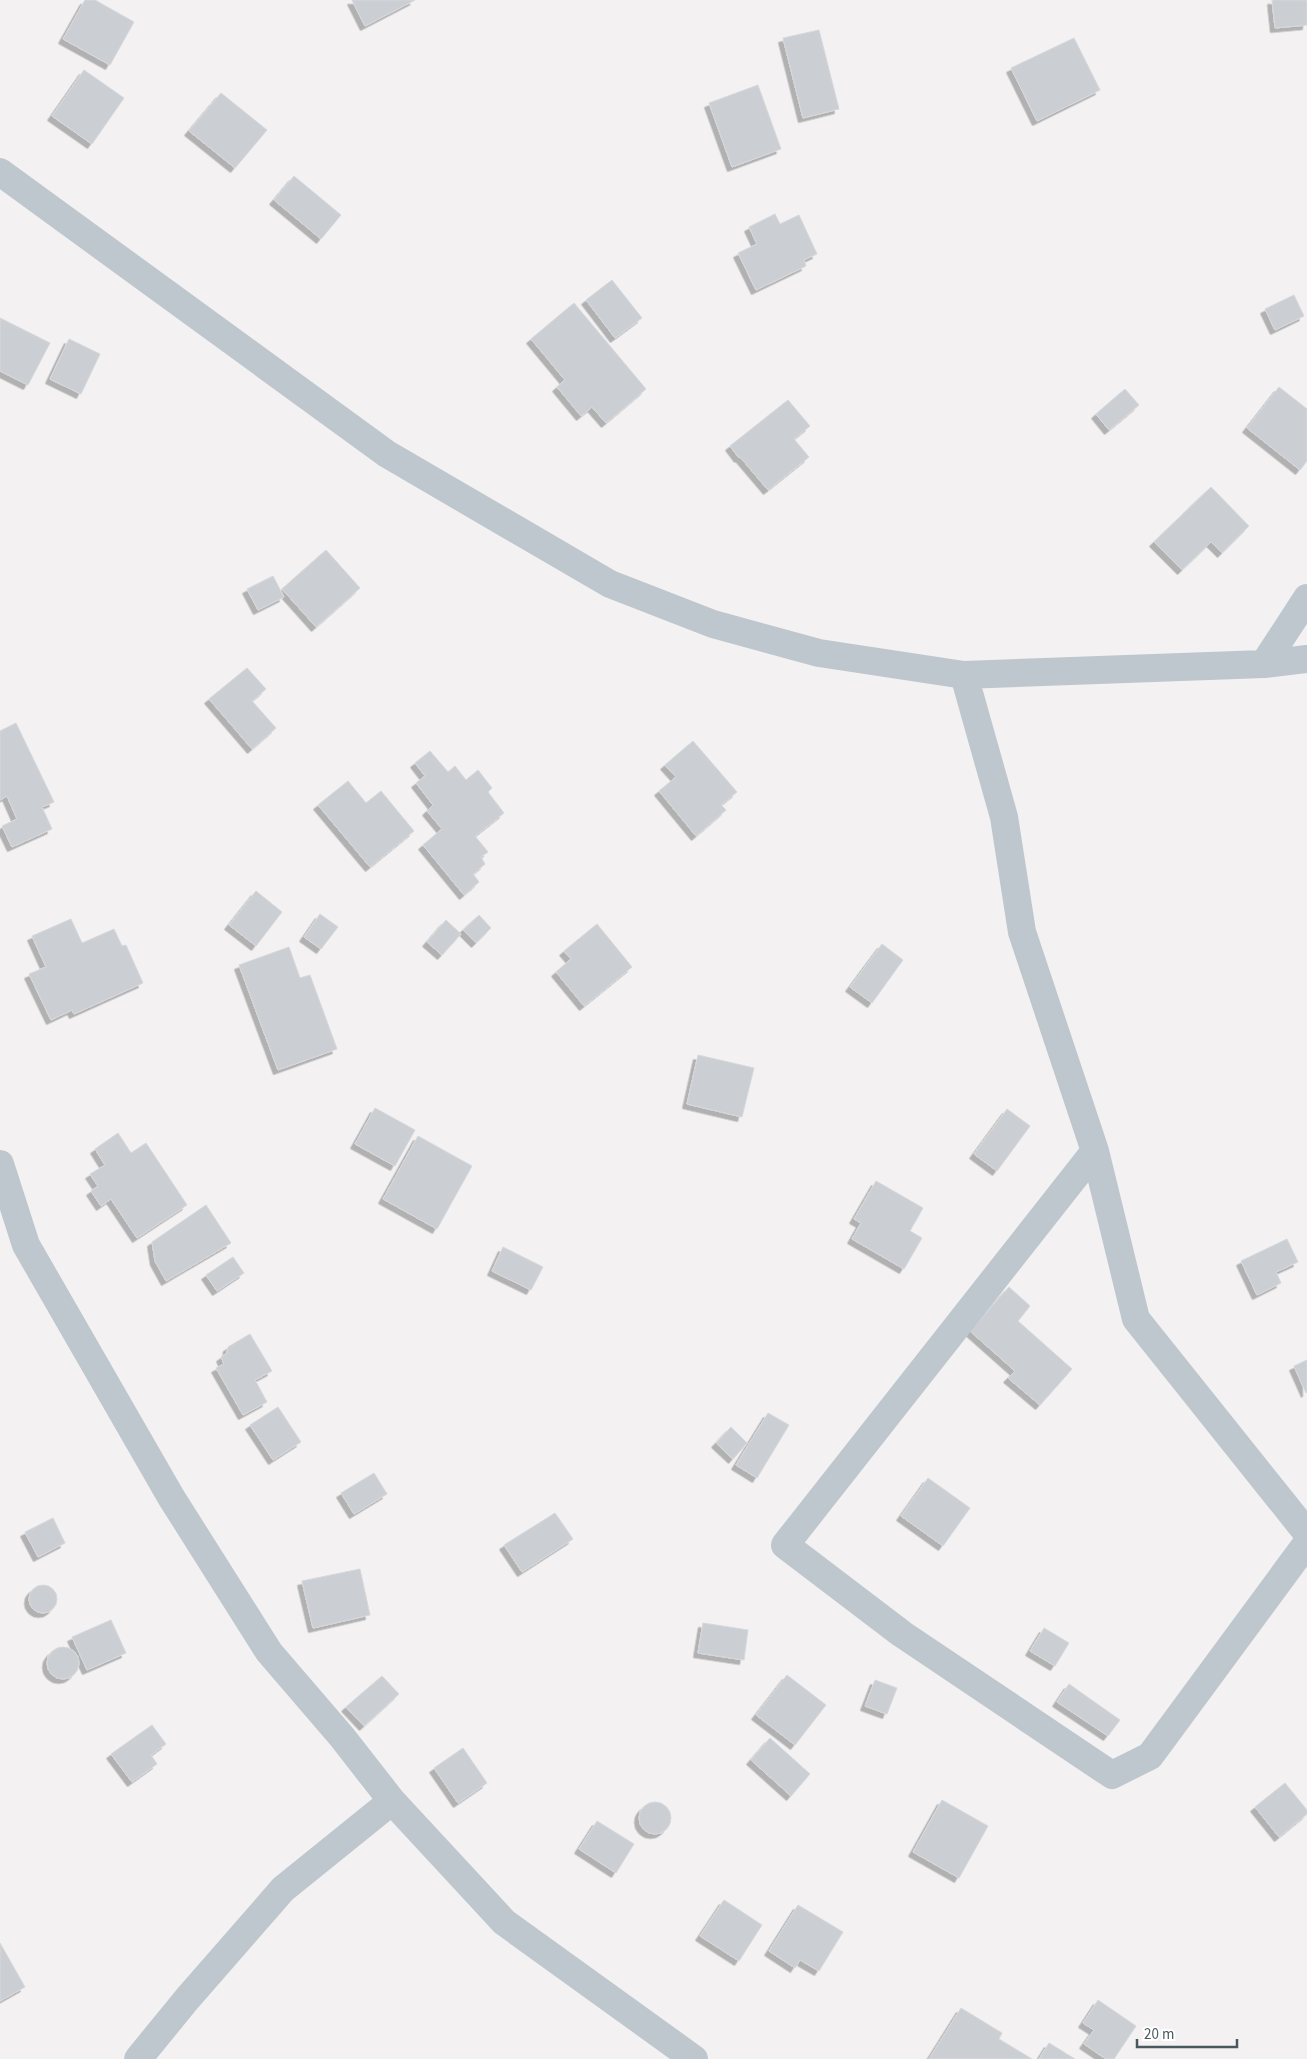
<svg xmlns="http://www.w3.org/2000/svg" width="1307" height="2059" viewBox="0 0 1307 2059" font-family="'Source Sans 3',sans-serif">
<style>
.building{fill:#cbcfd3;stroke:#d5d8dc;filter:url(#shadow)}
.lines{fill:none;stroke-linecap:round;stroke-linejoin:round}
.street{stroke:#bdc7cd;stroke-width:28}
</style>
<defs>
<filter id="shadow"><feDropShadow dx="-4.5" dy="4.5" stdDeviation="0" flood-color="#0004"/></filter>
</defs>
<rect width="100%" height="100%" fill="#f3f1f1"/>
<path class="building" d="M85 0H95L134 22 110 65 63 39Z
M352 0H415L365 26Z
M1272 0H1307V25L1275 28Z
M819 30 839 109 803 118 783 38Z
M1074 38 1100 90 1037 121 1011 68Z
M84 70 124 98 92 144 52 116Z
M758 85 781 149 732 167 709 103Z
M221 93 267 130 235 168 189 131Z
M294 176 341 215 321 239 274 200Z
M775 214 780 224 799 215 817 254 804 260 806 266 756 290 738 253 757 244 749 227Z
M612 280 642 318 615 338 586 300Z
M1294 295 1304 316 1275 330 1265 309Z
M574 303 646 389 606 423 592 407 581 416 557 387 565 380 531 339Z
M0 318 50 343 28 385 0 371Z
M69 339 100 354 81 394 50 379Z
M1279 387 1307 409V461L1300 470 1247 428Z
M1125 389 1139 405 1109 430 1096 414Z
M788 400 810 426 794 439 809 457 768 490 740 457 739 458 730 446Z
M1211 487 1249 526 1222 553 1211 542 1182 570 1154 542Z
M326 550 360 588 316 627 282 589Z
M273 576 284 597 258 610 247 589Z
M247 668 266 689 252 701 276 728 252 749 209 699Z
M16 723 54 802 42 807 52 829 12 847 2 826 17 819 7 796 0 800V731Z
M693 741 737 792 721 805 726 810 696 836 659 791 676 777 665 765Z
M430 751 448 772 455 766 466 780 478 770 492 788 488 792 504 813 475 836 488 852 481 857 485 864 473 874 479 882 464 895 423 845 442 829 427 811 433 805 416 783 425 776 415 763Z
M348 781 366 803 381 791 414 831 370 867 318 805Z
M256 891 282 912 256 946 229 925Z
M320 914 338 927 321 949 304 937Z
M479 915 491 928 476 943 463 930Z
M71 919 82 943 114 929 122 946 126 945 143 983 74 1014 72 1010 51 1020 29 974 46 967 32 936Z
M446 920 461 934 442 955 427 942Z
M597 924 632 967 584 1006 556 972 571 959 564 951Z
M882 944 903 960 872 1003 850 987Z
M289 947 300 978 310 975 337 1049 278 1070 239 965Z
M698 1055 754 1068 742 1117 687 1104Z
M375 1108 415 1130 395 1166 355 1144Z
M1007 1109 1030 1126 997 1171 974 1154Z
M118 1133 131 1153 146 1143 187 1205 137 1238 111 1199 101 1206 91 1191 98 1186 90 1174 105 1165 95 1149Z
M418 1136 472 1166 437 1229 383 1199Z
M876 1181 923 1208 910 1231 922 1238 904 1269 852 1239 861 1223 854 1219Z
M206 1205 231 1243 166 1281 155 1261 152 1242Z
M1287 1239 1298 1262 1276 1272 1281 1283 1257 1295 1241 1261Z
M503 1247 543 1267 531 1290 492 1271Z
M233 1257 244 1273 217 1291 206 1275Z
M1009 1287 1030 1306 1018 1321 1072 1369 1040 1405 1008 1378 1015 1371 970 1331Z
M250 1334 272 1371 255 1380 267 1402 243 1415 216 1368 224 1364 221 1357 227 1353 228 1347Z
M1307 1360V1392L1306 1393 1294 1366Z
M278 1407 301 1442 273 1460 250 1425Z
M768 1413 789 1425 757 1478 736 1465Z
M731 1427 747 1443 733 1459 716 1443Z
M374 1473 387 1494 354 1514 341 1493Z
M928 1478 970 1508 943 1546 901 1516Z
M555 1513 573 1539 522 1572 504 1545Z
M53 1518 65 1543 38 1557 25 1532Z
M360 1569 370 1615 313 1628 302 1581Z
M29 1599a14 14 0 1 1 28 0a14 14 0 1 1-28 0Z
M111 1620 126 1653 87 1670 72 1637Z
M703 1623 748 1630 744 1660 698 1653Z
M1044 1628 1069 1643 1055 1666 1030 1651Z
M47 1663a16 16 0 1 1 32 0a16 16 0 1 1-32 0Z
M787 1675 826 1705 795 1745 756 1715Z
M382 1676 399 1694 364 1726 346 1707Z
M875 1680 897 1688 887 1714 865 1706Z
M1069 1684 1120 1720 1108 1736 1057 1702Z
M152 1725 166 1744 151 1755 157 1764 132 1782 111 1754Z
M770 1738 810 1774 791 1796 751 1760Z
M463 1748 487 1783 458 1803 434 1768Z
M1285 1783 1307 1810V1814L1279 1837 1255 1807Z
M942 1800 988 1826 959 1878 913 1852Z
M639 1818a16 16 0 1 1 32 0a16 16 0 1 1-32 0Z
M597 1821 634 1844 616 1873 579 1849Z
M724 1900 762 1925 739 1961 700 1936Z
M798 1905 843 1932 819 1971 800 1960 795 1968 769 1951Z
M0 1943 25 1987 0 2001Z
M1098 2000 1136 2026 1114 2059H1106L1084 2044 1094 2030 1083 2023Z
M961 2008 1002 2033 999 2039 1032 2059H929Z
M1049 2043 1075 2059H1039Z"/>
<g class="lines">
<path class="street" d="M0 172 387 454 610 584 713 624 819 653 964 675 1264 664 1307 659
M1264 664 1307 598
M964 675 1004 817 1022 932 1095 1151 1136 1319 1307 1533
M1095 1151 785 1545 902 1634 1112 1775 1150 1756 1307 1543
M0 1164 26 1245 171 1497 269 1652 342 1737 392 1801 504 1922 694 2059
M138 2059 187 1999 283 1889 392 1801"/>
</g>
<path d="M1137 2039v8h100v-8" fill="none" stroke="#49575e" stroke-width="2.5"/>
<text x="1144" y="2039" font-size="15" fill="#49575e" stroke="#ffffff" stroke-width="4" paint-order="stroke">20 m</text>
</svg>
